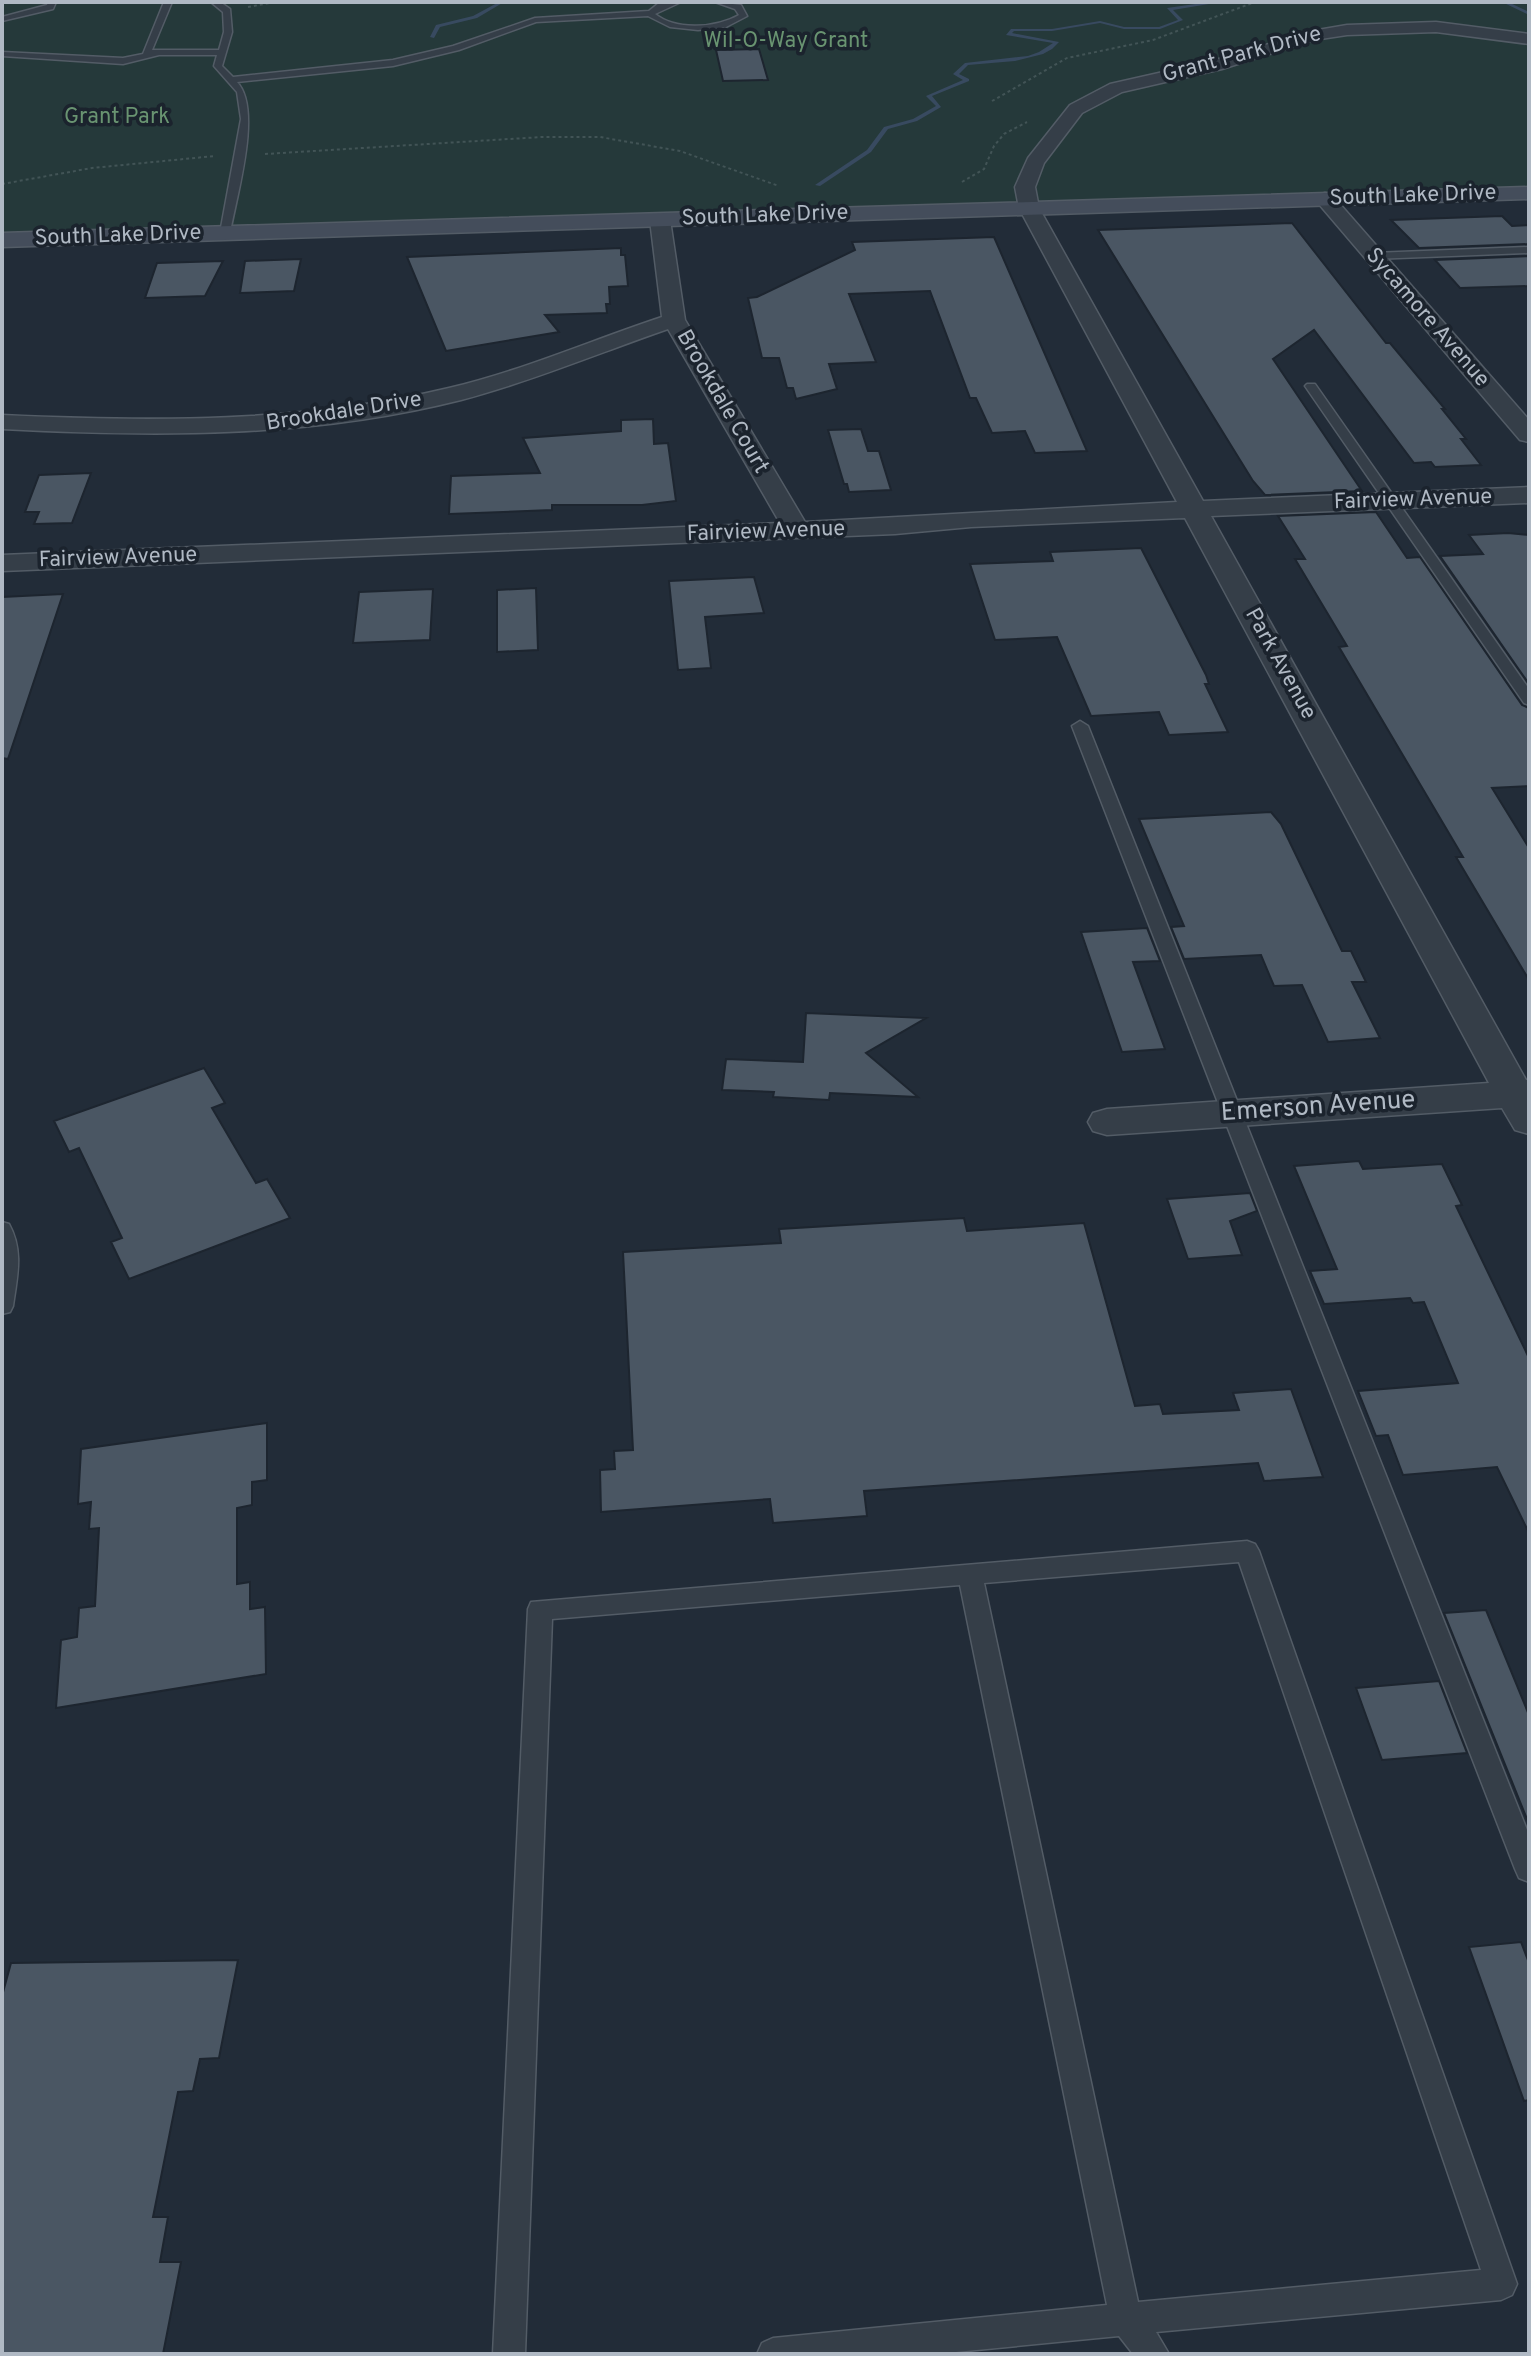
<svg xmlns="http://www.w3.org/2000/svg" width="1531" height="2356" viewBox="0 0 1531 2356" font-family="Overpass,sans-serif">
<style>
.green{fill:#25393a}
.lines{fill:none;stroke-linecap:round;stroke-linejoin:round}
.stream{fill:#384a60;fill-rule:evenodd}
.building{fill:#4a5663;stroke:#1d252f;stroke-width:2}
.lane-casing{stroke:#535c66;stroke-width:3}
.street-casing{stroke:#535c66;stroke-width:3}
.secondary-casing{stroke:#535c66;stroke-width:3}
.path{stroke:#425456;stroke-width:2;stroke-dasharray:3 3;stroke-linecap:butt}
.lane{fill:#353e48;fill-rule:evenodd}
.street{fill:#353e48;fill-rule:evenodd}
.secondary{fill:#444d5b;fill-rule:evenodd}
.labels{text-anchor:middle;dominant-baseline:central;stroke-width:7;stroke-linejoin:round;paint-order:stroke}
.far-park-label{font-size:22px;fill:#699471;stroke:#1b232d}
.far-street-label{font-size:22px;fill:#b0b9c4;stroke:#1b232d}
.street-label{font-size:26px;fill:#b0b9c4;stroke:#1b232d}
</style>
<rect width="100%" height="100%" fill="#222c38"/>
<path class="green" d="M2 2H1529V188L2 235Z"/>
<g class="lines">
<path class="stream" d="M499 2H504L477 18 440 27 434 38 430 37 436 25 473 16Z
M1209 2H1221L1173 10 1183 20 1160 29H1124L1100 23 1052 31H1014L1012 33 1059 42 1052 49 1043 54 1015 61 968 65 959 74 969 79V81L932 96 941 107 917 121 888 129 871 152 820 186 815 185 867 150 884 127 913 119 936 106 926 96 963 80 953 74 965 63 1028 56 1039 52 1053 43 1006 35 1011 29H1052L1100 21 1124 27H1159L1178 20 1167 8Z
M1502 2H1508L1529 12V15Z"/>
</g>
<path class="building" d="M759 49 768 80 723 81 716 50Z
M1502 216 1512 226 1529 225V244L1419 248 1391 220Z
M1292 223 1386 343H1390L1445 409H1442L1466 439H1461L1481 465 1435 467 1431 462 1414 463 1314 330 1273 359 1362 491 1265 495 1253 481 1098 230Z
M994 237 1087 451 1035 453 1025 431 992 433 976 398H970L930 291 849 294 876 362 829 364 837 389 796 399 793 388H787L779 358H762L748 298 757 297 855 250 852 242Z
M621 248V255H625L628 286 609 287 610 304H606L607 313 545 315 559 332 446 351 407 257Z
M1529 256V286L1460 288 1435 260Z
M301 259 294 291 240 293 245 261Z
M223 261 205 296 145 298 157 263Z
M653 419 654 444 668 443 676 501 642 505H552V510L449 514 451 476 540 473 523 438 621 431V420Z
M861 429 868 451H879L891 490 849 492 847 484H844L828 430Z
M91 473 72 523 34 524 39 512H25L39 475Z
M1376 512 1407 558 1420 557 1522 705 1529 708V786L1492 788 1529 848V980L1456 857H1463L1339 647 1347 646 1295 559H1305L1278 516Z
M1508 533 1529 535V684L1440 556 1483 554 1469 535Z
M1141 548 1206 675 1209 684H1205L1228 732 1169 735 1159 712 1091 716 1057 637 995 640 970 564 1053 561 1050 552Z
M754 577 764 613 705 617 711 668 678 670 669 581Z
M536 588 538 650 497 652V590Z
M433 589 430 640 353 643 359 592Z
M63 594 8 759 2 758V597Z
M1271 812 1281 824 1342 951H1351L1366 982H1352L1380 1038 1328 1042 1302 985 1274 986 1261 955 1184 959 1171 927 1184 926 1139 819Z
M1147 928 1160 961 1133 962 1165 1049 1122 1052 1081 932Z
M806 1013 926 1018 866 1053 918 1097 830 1093 829 1100 773 1097 774 1092 722 1090 726 1059 803 1062Z
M204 1068 225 1103 212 1108 256 1183 267 1179 290 1218 129 1279 111 1242 122 1238 79 1148 69 1152 54 1121Z
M1359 1161 1363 1169 1442 1164 1462 1205 1456 1206 1529 1358V1533L1497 1467 1403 1475 1388 1435 1376 1436 1358 1391 1458 1383 1424 1302 1413 1303 1410 1298 1324 1304 1310 1271 1337 1269 1294 1166Z
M1250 1193 1257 1211 1230 1221 1242 1255 1188 1259 1167 1199Z
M964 1218 967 1231 1084 1223 1135 1406 1160 1404 1163 1414 1239 1410 1233 1393 1291 1389 1323 1477 1264 1481 1258 1463 864 1491 867 1516 773 1523 770 1499 601 1512 600 1470 615 1469 614 1451 633 1450 623 1252 781 1243 779 1229Z
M267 1423V1480L252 1482V1505L237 1508V1584L250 1582V1609L265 1607 266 1674 56 1708 61 1640 77 1637 79 1608 95 1606 99 1528 89 1529 91 1502 78 1504 81 1449Z
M1486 1610 1529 1715V1824L1444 1613Z
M1439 1681 1467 1753 1382 1760 1356 1688Z
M1521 1942 1529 1963V2100L1524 2101 1469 1947Z
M238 1960 219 2058 200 2059 193 2091 178 2092 153 2217H168L160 2262H181L163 2354H2V1996L11 1963Z"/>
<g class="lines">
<g class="lane-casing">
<path id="lane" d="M48 2H56L53 9 2 21V17L47 5Z
M164 2H172L152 50H219L224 32 223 12 211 2H220L230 9 232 32 222 66 233 77 393 60 453 46 535 18 649 11 659 3 681 2 655 14C676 31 716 28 739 15L735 9 715 2 741 5 747 16 726 27 698 30 670 27 648 16 536 22 459 50 393 66 237 82C263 109 236 197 230 233L225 236 220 233 241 119 237 92 214 66 217 55H159L123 64 2 56V52L123 58 143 54Z
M1529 247V253L1373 259 1368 256 1373 253Z
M1307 384H1315L1529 689V705L1524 703 1305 386Z
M1080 721 1088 726 1529 1835V1882L1519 1878 1515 1869 1072 726Z
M2 1222 9 1224C24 1251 17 1277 13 1306L10 1312 2 1314Z
M1247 1541 1255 1544 1259 1551 1517 2284 1512 2295 1501 2300 1156 2332 1169 2354H1133L1119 2336 935 2354H757L762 2343 773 2338 1107 2305 960 1585 552 1619 525 2354H493L528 1609 531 1602ZM1239 1562 1481 2270 1138 2302 984 1583Z"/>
</g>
<g class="street-casing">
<path id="street" d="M1436 22 1529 34V44L1436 32 1347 35 1314 40 1222 69 1122 92 1082 113 1044 163 1035 187 1039 208 1203 501 1529 487V503L1211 516 1526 1080H1529V1134L1515 1130 1502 1108 1107 1135 1093 1131 1088 1122 1093 1113 1107 1109 1489 1083 1185 518 971 527 895 534 2 571V555L780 523 668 329C599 353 532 381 461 400 311 438 156 437 2 429V415C152 422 302 423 449 388 522 371 592 340 662 317L650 220 660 214 670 220 685 320 805 522 1177 502 1019 208 1015 187 1028 158 1070 105 1110 84 1212 61 1312 31 1347 25Z
M1325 193 1332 195 1529 420V442L1520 440 1318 203 1315 199 1318 195Z"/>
</g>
<g class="secondary-casing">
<path id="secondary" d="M1529 187V199L2 247V233Z"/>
</g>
<path class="path" d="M248 7 275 2
M992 101 1067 58 1153 40 1255 2
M265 154 542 137H600L680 151 779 186
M962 182 984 169 994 146 1004 134 1027 122
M2 184 92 168 215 156"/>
<use href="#lane" class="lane"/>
<use href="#street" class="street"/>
<use href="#secondary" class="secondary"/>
</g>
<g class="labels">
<g class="far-park-label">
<text x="786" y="41">Wil-O-Way Grant</text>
<text x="117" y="117">Grant Park</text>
</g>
<g class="far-street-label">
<text transform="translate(1242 55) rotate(-15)">Grant Park Drive</text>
<text transform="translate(1413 196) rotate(-2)">South Lake Drive</text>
<text transform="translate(765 216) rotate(-2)">South Lake Drive</text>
<text transform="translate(118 236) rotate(-2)">South Lake Drive</text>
<text transform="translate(1427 318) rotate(49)">Sycamore Avenue</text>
<text transform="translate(722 402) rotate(60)">Brookdale Court</text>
<text transform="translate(344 412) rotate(-9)">Brookdale Drive</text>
<text transform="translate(1413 500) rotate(-2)">Fairview Avenue</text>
<text transform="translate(766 532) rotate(-2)">Fairview Avenue</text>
<text transform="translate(118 558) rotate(-2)">Fairview Avenue</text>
<text transform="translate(1280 664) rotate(61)">Park Avenue</text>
</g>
<g class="street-label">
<text transform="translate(1318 1107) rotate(-4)">Emerson Avenue</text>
</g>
</g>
<rect width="1531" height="2356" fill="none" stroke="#b0b9c4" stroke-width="8"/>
</svg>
